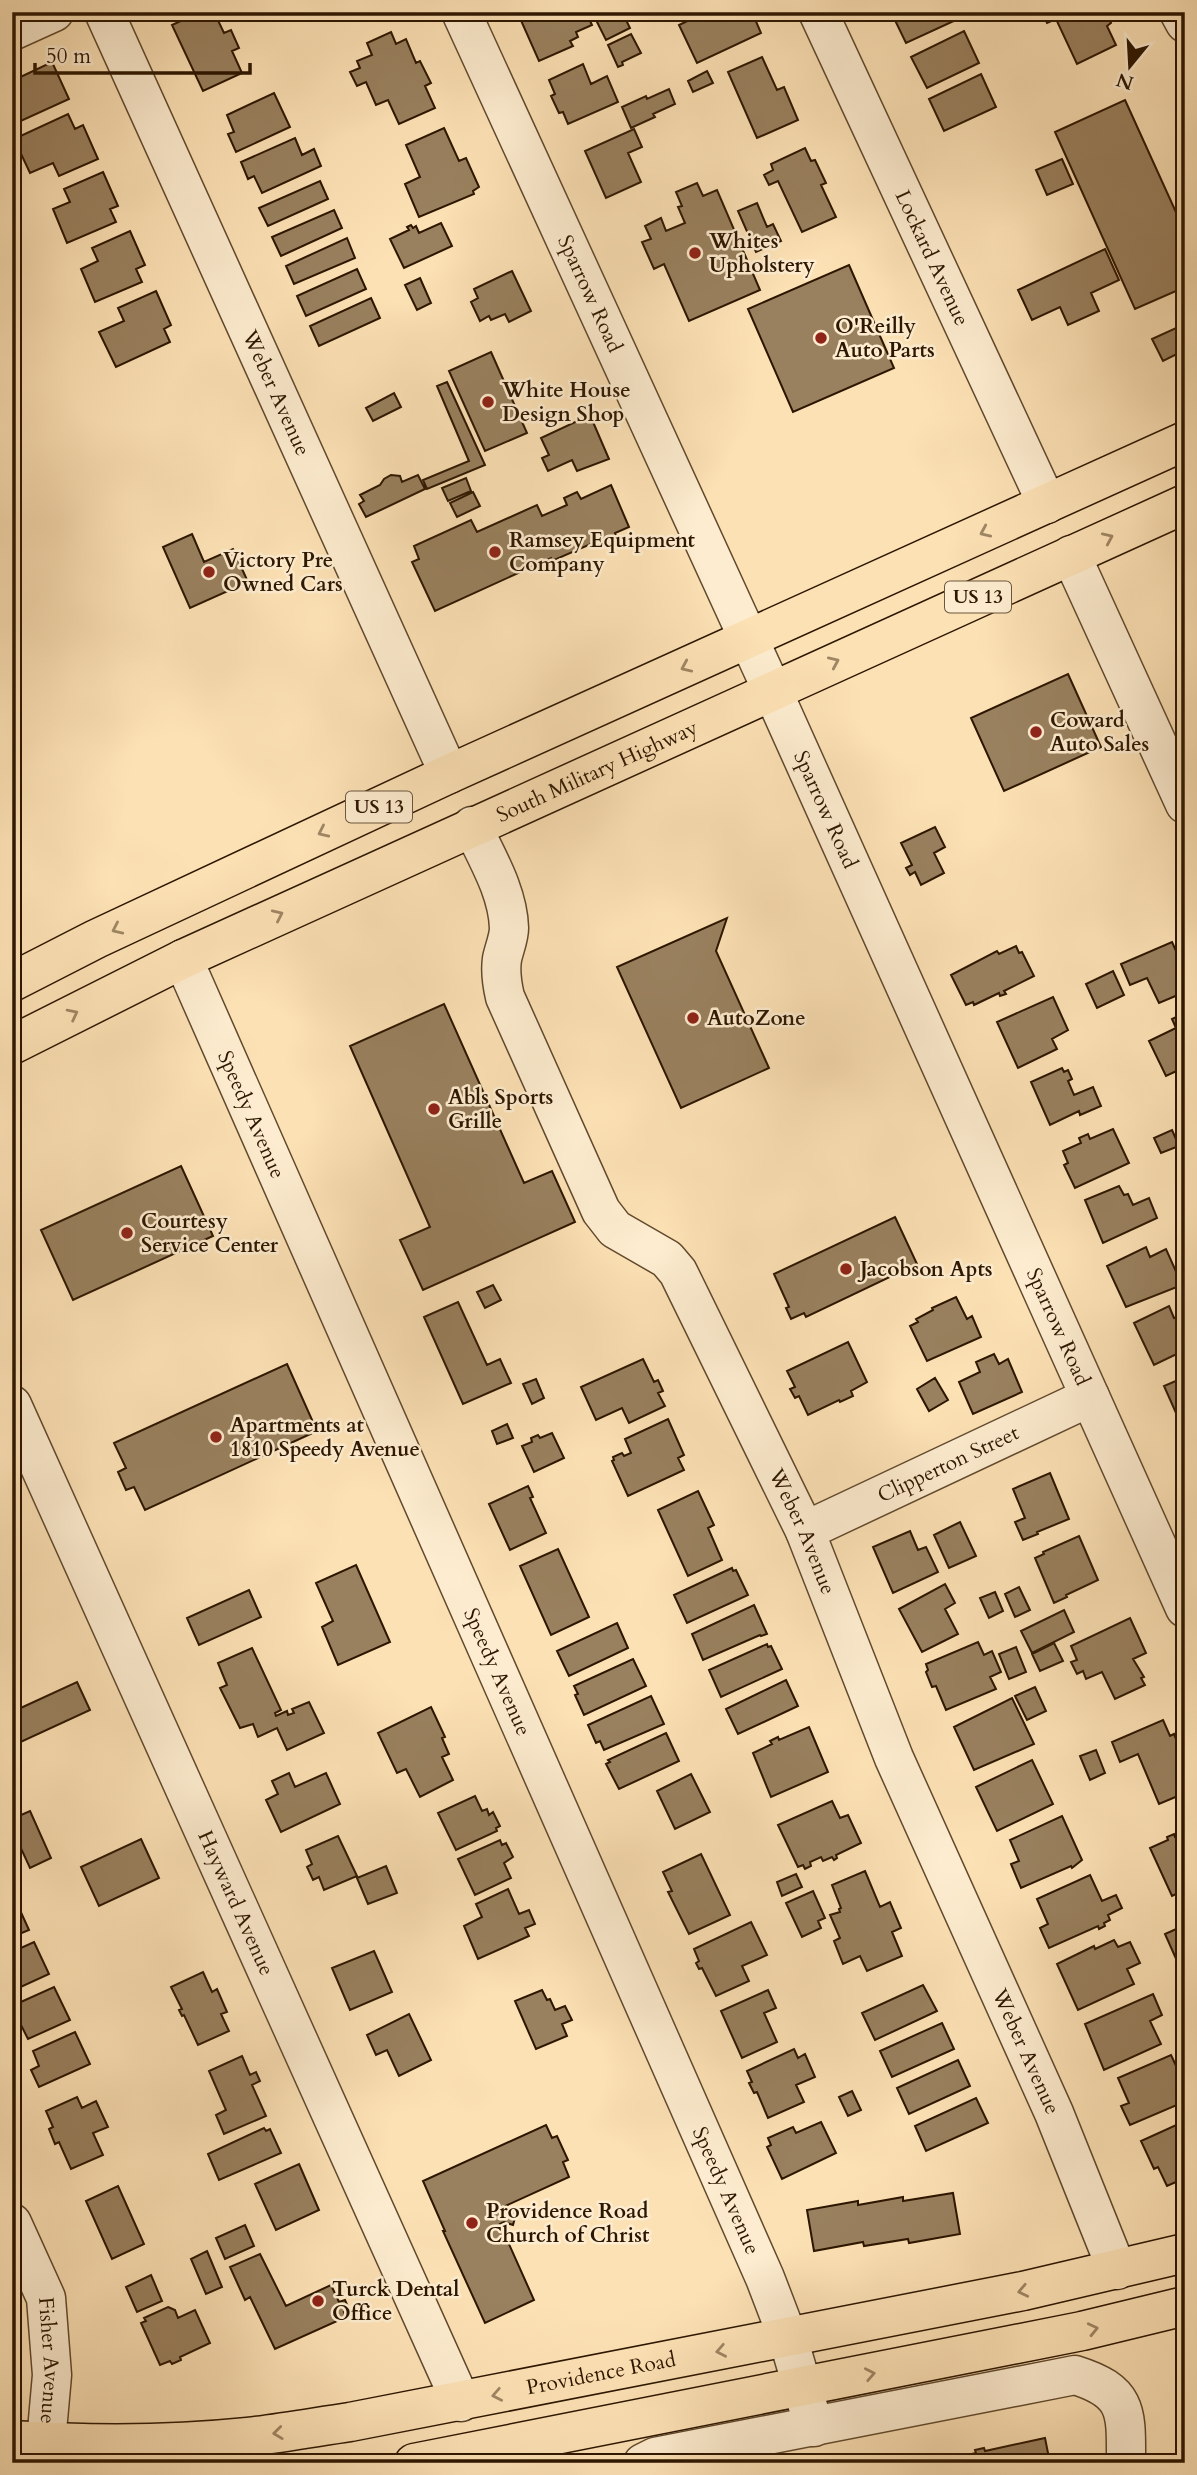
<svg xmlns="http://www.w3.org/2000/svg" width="1197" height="2475" viewBox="0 0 1197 2475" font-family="Cardo,serif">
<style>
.building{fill:#99805e;stroke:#2d1600;stroke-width:2}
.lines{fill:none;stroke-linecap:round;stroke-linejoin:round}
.minor-casing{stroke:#61492d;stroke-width:41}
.major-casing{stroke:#2d1600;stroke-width:41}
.minor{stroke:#fdeccf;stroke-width:38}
.major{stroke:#fce1b5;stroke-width:38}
.oneway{stroke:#9f8664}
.poi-dot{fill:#8f2418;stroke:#fdeccf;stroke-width:2.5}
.labels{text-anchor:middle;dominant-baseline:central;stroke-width:5;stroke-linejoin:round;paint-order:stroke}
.shield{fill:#fdeccf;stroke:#6b563e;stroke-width:2}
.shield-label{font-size:19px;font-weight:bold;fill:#2d1600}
.poi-label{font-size:21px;font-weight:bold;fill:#2d1600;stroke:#fdeccf;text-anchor:start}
.street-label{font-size:21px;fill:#2d1600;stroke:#fdeccf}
</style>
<rect width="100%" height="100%" fill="#fce1b5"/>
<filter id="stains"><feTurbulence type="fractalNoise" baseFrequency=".00286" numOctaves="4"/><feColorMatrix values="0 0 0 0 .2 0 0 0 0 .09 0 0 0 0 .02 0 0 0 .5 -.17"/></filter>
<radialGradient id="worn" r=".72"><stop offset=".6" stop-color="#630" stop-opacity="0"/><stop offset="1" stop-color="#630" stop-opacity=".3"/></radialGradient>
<path class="building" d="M200 12H214L224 33 231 30 239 48 232 51 242 73 203 91 172 25Z
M527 12H586L592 25 576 32 578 37 570 41 573 46 539 61 519 16Z
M614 12H622L630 28 606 40 596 20Z
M706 12H752L761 33 697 63 679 25Z
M891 12H968L969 14 906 43Z
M1042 12H1110L1112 15 1108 16 1111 23 1107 26 1116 45 1077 64 1056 19 1047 23Z
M964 31 979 63 927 88 911 57Z
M391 32 396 44 406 39 416 63 420 61 431 83 425 86 435 108 399 124 388 100 376 105 366 82 357 86 350 72 360 68 357 61 372 55 367 43Z
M631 34 641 53 622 62 623 65 618 67 608 45Z
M762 57 777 90 784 87 798 120 757 138 728 72Z
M52 62 69 99 12 125V81Z
M583 64 591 84 607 76 618 102 568 124 563 112 559 113 551 96 555 94 549 80Z
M707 71 713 83 693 92 688 81Z
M981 74 996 107 944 131 929 99Z
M669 89 675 104 653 114 655 117 631 128 622 107 646 96 647 99Z
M274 93 290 127 236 152 228 134 234 132 227 115Z
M1125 100 1185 232V287L1135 309 1055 132Z
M68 114 75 129 83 125 98 159 59 176 53 163 30 173 14 139Z
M444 128 459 161 466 158 479 187 473 191 474 194 419 217 405 184 420 177 406 145Z
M634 129 642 147 628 153 641 182 606 198 585 151Z
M295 138 302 155 314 149 321 166 262 193 254 176 248 179 241 162Z
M805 148 811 161 815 160 826 183 821 185 836 217 802 232 778 181 769 185 764 175 773 170 771 164Z
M1062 159 1073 184 1047 195 1036 170Z
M103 172 118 206 110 209 116 222 67 243 53 209 70 202 64 189Z
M320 181 328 199 268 226 259 208Z
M697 183 703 196 717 190 760 290 689 321 664 264 654 269 642 242 651 239 645 226 661 218 666 231 685 223 678 207 682 206 676 192Z
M757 203 767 227 773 224 781 241 756 252 738 211Z
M334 210 342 228 281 256 272 237Z
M441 223 452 246 404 268 390 239 409 230 407 227 411 225 413 228 416 226 419 233Z
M130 231 145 265 136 269 142 282 95 302 81 269 98 261 92 248Z
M347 238 355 258 294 284 286 266Z
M1105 249 1119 280 1091 293 1099 311 1068 325 1060 307 1032 320 1018 290Z
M849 265 894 368 793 412 748 309Z
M357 269 366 289 306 316 297 296Z
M512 271 531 311 509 322 505 314 491 320 489 316 480 321 471 302 478 298 474 289Z
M420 278 431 303 417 310 405 285Z
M156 291 171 325 164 329 170 342 116 367 99 332 124 321 118 308Z
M371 298 380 318 319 346 310 326Z
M1176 328 1185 350 1163 361 1152 339Z
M491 352 527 433 485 451 449 371Z
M447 382 485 465 427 489 423 480 469 461 437 386Z
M394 393 401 407 373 421 366 408Z
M590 415 609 459 577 471 572 460 548 471 542 458 549 455 541 438Z
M391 475 400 476 402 482 418 475 425 489 366 517 359 504 364 501 360 495 380 485 384 479Z
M466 478 471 491 448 501 442 488Z
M611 485 629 527 615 533 616 536 603 542 602 539 552 561 551 558 435 611 412 562 419 559 414 546 471 520 477 532 537 505 542 516 567 505 564 498 577 492 581 499Z
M473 492 480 506 457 517 450 503Z
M192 534 204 562 233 549 248 582 190 608 163 547Z
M1068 674 1101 747 1004 791 971 718Z
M935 827 945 847 934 853 944 873 921 885 915 872 910 875 906 868 912 865 901 843Z
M727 918 716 951 769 1068 681 1108 617 967Z
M1172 942 1185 971V992L1159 1003 1147 978 1130 985 1121 964Z
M1016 946 1019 953 1022 952 1034 976 1004 991 1006 994 1000 996 999 993 974 1005 973 1002 966 1005 951 975 997 951 999 954Z
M1113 971 1124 995 1097 1008 1086 984Z
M1053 997 1068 1030 1052 1039 1057 1049 1018 1068 997 1022Z
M444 1004 524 1183 552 1171 575 1222 423 1290 400 1240 430 1227 350 1046Z
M1185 1013V1067L1166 1076 1149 1041 1176 1028 1172 1019Z
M1062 1068 1064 1072 1068 1070 1072 1079 1068 1081 1074 1095 1093 1087 1101 1106 1080 1115 1079 1111 1050 1125 1031 1082Z
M1113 1129 1129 1163 1075 1188 1064 1165 1068 1163 1063 1151 1081 1143 1079 1138 1088 1134 1090 1139Z
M1172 1130 1179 1146 1161 1153 1154 1138Z
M181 1166 213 1236 73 1300 41 1230Z
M1119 1186 1124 1195 1128 1194 1133 1205 1149 1198 1157 1218 1103 1243 1085 1200Z
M895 1217 917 1264 806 1317 804 1313 791 1319 786 1308 789 1307 774 1274Z
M1146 1247 1150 1257 1166 1249 1182 1285 1126 1307 1107 1266Z
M493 1285 501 1300 485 1308 477 1292Z
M956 1297 967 1319 972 1316 981 1337 927 1361 910 1326 918 1322 916 1319 933 1310 932 1308Z
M458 1302 487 1365 500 1359 511 1383 463 1404 424 1317Z
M1169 1306 1174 1318 1185 1316V1350L1154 1365 1134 1323Z
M848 1342 867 1382 851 1391 853 1396 840 1402 839 1400 808 1415 799 1396 795 1398 790 1389 795 1387 787 1371Z
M994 1354 999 1364 1008 1359 1022 1392 973 1414 959 1382 980 1372 976 1362Z
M643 1359 654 1382 658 1380 663 1391 658 1393 665 1406 629 1423 622 1408 596 1420 581 1387Z
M287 1364 317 1431 145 1510 134 1487 126 1490 118 1472 126 1468 114 1443Z
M1185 1377V1420L1180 1422 1164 1386Z
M935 1378 948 1400 929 1411 917 1389Z
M536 1379 544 1398 532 1404 523 1384Z
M668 1419 684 1455 678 1458 684 1470 628 1496 612 1461 614 1460 613 1457 622 1453 624 1456 631 1453 625 1439Z
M507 1424 513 1438 497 1444 492 1431Z
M552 1433 564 1458 534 1472 522 1446 532 1442 531 1438 538 1435 540 1438Z
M1050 1473 1069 1519 1037 1532 1038 1534 1023 1540 1015 1522 1025 1518 1013 1489Z
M528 1486 533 1497 530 1498 546 1533 510 1550 489 1504Z
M698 1491 714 1525 708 1528 722 1560 688 1576 658 1510Z
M960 1522 976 1556 949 1568 934 1535Z
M910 1531 918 1550 926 1547 938 1572 893 1593 873 1547Z
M1079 1536 1098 1580 1066 1595 1067 1597 1054 1603 1035 1558 1044 1554 1043 1552Z
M558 1549 589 1617 551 1635 520 1566Z
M356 1565 390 1642 338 1665 322 1627 333 1621 316 1583Z
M732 1568 733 1571 736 1570 748 1595 687 1623 674 1595Z
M945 1584 955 1603 945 1609 958 1634 922 1652 899 1609Z
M1019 1587 1030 1610 1015 1617 1005 1594Z
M249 1590 261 1617 199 1645 187 1618Z
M995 1592 1003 1611 989 1618 980 1598Z
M754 1605 767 1634 761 1636 760 1635 703 1660 692 1634Z
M1064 1610 1074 1632 1032 1653 1021 1631Z
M1130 1618 1146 1653 1133 1659 1144 1677 1141 1678 1145 1685 1115 1699 1102 1672 1086 1679 1083 1671 1077 1674 1071 1662 1077 1660 1071 1646Z
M617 1623 628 1648 569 1676 557 1651Z
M978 1642 984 1655 992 1651 1001 1672 990 1677 996 1689 946 1710 936 1686 932 1687 926 1672 928 1670 926 1664Z
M1054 1643 1063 1661 1040 1671 1032 1654Z
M767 1644 768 1647 771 1646 782 1669 721 1697 709 1670Z
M1016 1647 1026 1672 1009 1679 999 1654Z
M252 1648 281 1710 275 1713 276 1716 287 1711 288 1715 294 1713 292 1709 309 1702 324 1733 287 1750 277 1728 258 1737 253 1724 240 1728 220 1688 227 1685 218 1663Z
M633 1659 646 1686 584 1715 575 1695 578 1694 574 1686Z
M786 1680 798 1706 738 1734 726 1709Z
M77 1682 90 1710 12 1746V1712Z
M1035 1687 1046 1711 1027 1720 1015 1696Z
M651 1696 664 1724 604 1750 600 1741 596 1743 588 1725Z
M1012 1698 1034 1744 974 1770 954 1727Z
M431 1707 445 1737 442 1738 449 1754 442 1757 453 1780 420 1797 406 1769 397 1773 378 1733Z
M1163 1720 1170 1736 1174 1734 1185 1761 1183 1762 1185 1767V1793L1159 1804 1138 1754 1120 1762 1112 1742Z
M809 1727 828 1772 771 1797 753 1753 772 1744 770 1741 778 1737 779 1740Z
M666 1733 679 1761 619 1789 606 1764 610 1762 608 1760Z
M1096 1750 1105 1773 1090 1780 1080 1756Z
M1032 1760 1053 1804 997 1831 976 1787Z
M289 1773 295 1787 326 1773 340 1804 281 1832 266 1800 278 1794 272 1781Z
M691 1774 710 1812 675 1829 657 1791Z
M475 1796 482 1811 487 1809 489 1815 493 1812 500 1826 496 1828 497 1831 456 1850 438 1813Z
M832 1801 840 1818 848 1815 861 1843 836 1855 837 1858 834 1860 832 1857 823 1861 821 1857 810 1862 811 1866 805 1869 803 1865 798 1867 778 1825Z
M30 1811 51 1858 30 1868 12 1829V1819Z
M1062 1816 1082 1860 1072 1868 1071 1866 1021 1888 1011 1864 1019 1861 1010 1840Z
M1185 1833V1890L1172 1896 1150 1848 1168 1840 1167 1837 1174 1834 1175 1837Z
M338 1836 357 1876 324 1890 319 1877 313 1880 307 1867 312 1864 306 1850Z
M141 1839 159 1878 99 1906 81 1867Z
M500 1840 502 1845 506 1843 513 1857 504 1863 511 1878 475 1895 458 1859Z
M701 1854 730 1915 689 1934 668 1892 672 1891 663 1872Z
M386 1866 397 1893 368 1904 357 1878Z
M865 1871 880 1907 890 1902 901 1928 892 1932 902 1956 867 1971 860 1956 843 1964 834 1941 840 1938 830 1915 840 1912 839 1909 841 1908 832 1885Z
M796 1874 802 1887 782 1896 777 1882Z
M1090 1875 1102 1901 1116 1895 1122 1908 1108 1915 1110 1920 1104 1923 1105 1926 1099 1929 1098 1926 1049 1948 1040 1928 1048 1924 1037 1899Z
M508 1889 519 1914 529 1910 535 1924 525 1928 529 1936 478 1959 464 1926 482 1917 476 1904Z
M813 1891 825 1918 818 1921 821 1928 802 1937 786 1903Z
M14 1897 29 1930 12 1937V1898Z
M751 1922 767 1955 742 1966 749 1981 716 1996 702 1968 699 1969 696 1963 699 1961 694 1949Z
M1185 1925V1958L1177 1961 1165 1934Z
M1114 1940 1118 1947 1130 1942 1140 1963 1127 1969 1134 1984 1078 2010 1057 1964 1094 1946 1095 1949Z
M34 1942 49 1974 12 1991V1952Z
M374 1951 392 1992 350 2010 332 1968Z
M203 1972 212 1992 217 1989 227 2012 221 2014 229 2031 198 2045 184 2015 182 2016 179 2010 182 2009 171 1987Z
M923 1985 937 2011 875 2040 862 2013Z
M54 1987 70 2020 28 2039 20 2023 12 2027V2006Z
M542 1990 547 2000 550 1999 555 2010 565 2006 572 2020 562 2024 567 2036 536 2049 515 2001Z
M768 1990 776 2008 764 2013 777 2042 742 2058 721 2011Z
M1153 1994 1162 2015 1150 2021 1161 2044 1104 2070 1085 2024Z
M409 2014 431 2060 399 2076 387 2050 376 2055 367 2035Z
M942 2023 954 2049 892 2077 880 2051Z
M75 2032 90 2064 39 2087 31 2070 39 2066 33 2051Z
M794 2049 798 2058 805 2054 815 2077 796 2085 804 2102 768 2118 757 2092 754 2093 749 2083 752 2082 747 2071Z
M1171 2055 1185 2085V2104L1180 2107 1179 2104 1130 2125 1121 2106 1129 2103 1118 2078Z
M242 2056 250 2075 256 2072 260 2081 252 2085 266 2116 224 2134 216 2115 226 2110 209 2071Z
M958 2060 970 2086 909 2114 897 2088Z
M852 2091 861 2110 848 2116 839 2097Z
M77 2097 82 2108 96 2101 108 2127 93 2133 103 2155 71 2169 59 2142 55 2144 49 2129 53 2127 46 2111Z
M976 2098 988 2123 926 2151 915 2126Z
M1185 2121V2178L1167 2186 1158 2167 1154 2169 1141 2141Z
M821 2122 836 2153 782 2179 767 2147 771 2145 768 2138 793 2127 796 2133Z
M546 2125 552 2138 557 2136 568 2160 563 2162 569 2177 503 2207 517 2211 513 2225 504 2222 500 2224 534 2300 485 2323 443 2231H445L423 2181Z
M264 2128 266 2131 270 2129 281 2153 219 2180 208 2154Z
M299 2164 319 2210 276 2230 255 2184Z
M118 2186 144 2244 112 2259 86 2201Z
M953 2193 960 2234 909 2243 908 2239 864 2246 863 2242 814 2251 807 2210 858 2201V2205L903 2197V2201Z
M245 2225 254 2246 225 2259 216 2238Z
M207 2251 222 2287 206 2294 191 2259Z
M260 2254 286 2306 331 2285 339 2302 345 2300 349 2309 344 2312 346 2317 275 2349 250 2297 245 2300 230 2267Z
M151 2275 162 2301 137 2312 126 2287Z
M168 2307 175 2310 178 2318 195 2310 210 2343 180 2357 181 2360 172 2364 170 2361 160 2365 141 2323 146 2321 144 2318Z
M1045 2438 1050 2463H932L944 2460 943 2458 953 2456 954 2458 976 2453 975 2450 984 2448 985 2451Z"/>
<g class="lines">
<g class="minor-casing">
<g id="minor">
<path id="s1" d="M104 12 449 774"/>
<path id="s2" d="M461 12 772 690 1185 1608"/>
<path id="s3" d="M818 12 1047 504"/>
<path d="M1179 12 1185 23"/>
<path d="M12 31 54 12"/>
<path d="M1071 555 1185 804"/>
<path id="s4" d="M472 826C487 858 508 892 509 928 509 938 504 949 502 959 500 972 502 984 505 997L601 1211 615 1229 667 1259 678 1272 805 1531 894 1758 1054 2113 1117 2270"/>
<path id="s5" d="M183 959 765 2278 788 2338 814 2427"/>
<path id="s6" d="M12 1405 461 2402"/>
<path id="s7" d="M805 1531 1090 1397"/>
<path id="s8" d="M12 2223 46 2298 52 2375 46 2442 42 2463"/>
<path d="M643 2463 655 2457 1075 2375C1129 2392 1126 2412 1126 2463"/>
</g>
</g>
<g class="major-casing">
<g id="major">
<path d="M12 982 96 939 449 774 1185 441"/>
<path id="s9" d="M12 1045 183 959 1185 504"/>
<path id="s10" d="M12 2440C91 2445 170 2445 248 2437 282 2433 316 2427 350 2422L1023 2291 1185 2253"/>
<path d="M414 2463 1082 2331 1185 2306"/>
</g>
</g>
<use href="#minor" class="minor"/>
<use href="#major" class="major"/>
</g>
<defs><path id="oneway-chevron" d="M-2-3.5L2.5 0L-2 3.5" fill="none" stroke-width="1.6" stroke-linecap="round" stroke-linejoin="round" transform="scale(1.75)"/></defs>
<g class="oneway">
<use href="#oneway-chevron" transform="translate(985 532) rotate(156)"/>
<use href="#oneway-chevron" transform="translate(1108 538) rotate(-24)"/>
<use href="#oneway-chevron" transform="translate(834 662) rotate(-24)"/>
<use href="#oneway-chevron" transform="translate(686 667) rotate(156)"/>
<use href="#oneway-chevron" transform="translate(323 832) rotate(155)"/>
<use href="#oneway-chevron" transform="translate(278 915) rotate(-25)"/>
<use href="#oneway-chevron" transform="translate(117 929) rotate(155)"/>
<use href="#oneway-chevron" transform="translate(73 1014) rotate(-27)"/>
<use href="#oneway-chevron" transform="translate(1023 2291) rotate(168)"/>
<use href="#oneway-chevron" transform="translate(1093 2329) rotate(-13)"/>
<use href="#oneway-chevron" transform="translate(721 2351) rotate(169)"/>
<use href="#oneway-chevron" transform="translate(870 2374) rotate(-11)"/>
<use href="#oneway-chevron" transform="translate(497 2395) rotate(169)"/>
<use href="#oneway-chevron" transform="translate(278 2433) rotate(173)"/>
</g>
<g class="poi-dot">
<circle cx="695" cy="253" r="7"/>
<circle cx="821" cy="338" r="7"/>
<circle cx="488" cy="402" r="7"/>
<circle cx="495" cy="552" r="7"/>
<circle cx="209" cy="572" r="7"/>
<circle cx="1036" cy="732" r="7"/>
<circle cx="693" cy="1018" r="7"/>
<circle cx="434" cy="1109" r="7"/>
<circle cx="127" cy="1233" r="7"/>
<circle cx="846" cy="1269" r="7"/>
<circle cx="216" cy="1437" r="7"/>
<circle cx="472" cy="2223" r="7"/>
<circle cx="318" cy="2301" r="7"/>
</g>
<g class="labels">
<g class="shield">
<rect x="945" y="581.5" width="66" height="31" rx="5"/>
<rect x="346" y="791.5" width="66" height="31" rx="5"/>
</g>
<g class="shield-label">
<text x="978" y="597">US 13</text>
<text x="379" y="807">US 13</text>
</g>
<g class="poi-label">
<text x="709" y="241">Whites<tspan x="709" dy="24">Upholstery</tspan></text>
<text x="835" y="326">O'Reilly<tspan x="835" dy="24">Auto Parts</tspan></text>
<text x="502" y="390">White House<tspan x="502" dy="24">Design Shop</tspan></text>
<text x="509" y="540">Ramsey Equipment<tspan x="509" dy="24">Company</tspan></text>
<text x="223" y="560">Victory Pre<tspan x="223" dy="24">Owned Cars</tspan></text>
<text x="1050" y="720">Coward<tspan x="1050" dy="24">Auto Sales</tspan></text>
<text x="707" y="1018">AutoZone</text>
<text x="448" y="1097">Abls Sports<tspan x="448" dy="24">Grille</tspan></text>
<text x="141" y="1221">Courtesy<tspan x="141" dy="24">Service Center</tspan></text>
<text x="860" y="1269">Jacobson Apts</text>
<text x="230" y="1425">Apartments at<tspan x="230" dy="24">1810 Speedy Avenue</tspan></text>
<text x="486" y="2211">Providence Road<tspan x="486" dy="24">Church of Christ</tspan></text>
<text x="332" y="2289">Turck Dental<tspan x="332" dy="24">Office</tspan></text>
</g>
<g class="street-label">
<text stroke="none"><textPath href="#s3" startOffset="271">Lockard Avenue</textPath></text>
<text stroke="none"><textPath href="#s2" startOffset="310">Sparrow Road</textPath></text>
<text stroke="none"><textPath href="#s1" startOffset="418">Weber Avenue</textPath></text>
<text stroke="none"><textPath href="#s9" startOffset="646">South Military Highway</textPath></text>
<text stroke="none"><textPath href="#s2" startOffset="877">Sparrow Road</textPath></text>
<text stroke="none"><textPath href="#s5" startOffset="170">Speedy Avenue</textPath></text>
<text stroke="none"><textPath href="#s2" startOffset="1444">Sparrow Road</textPath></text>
<text stroke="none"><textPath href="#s7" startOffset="158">Clipperton Street</textPath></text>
<text stroke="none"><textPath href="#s4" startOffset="802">Weber Avenue</textPath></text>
<text stroke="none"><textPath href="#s5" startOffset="779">Speedy Avenue</textPath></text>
<text stroke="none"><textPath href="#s6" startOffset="546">Hayward Avenue</textPath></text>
<text stroke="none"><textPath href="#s4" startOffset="1368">Weber Avenue</textPath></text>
<text stroke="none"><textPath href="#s5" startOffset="1346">Speedy Avenue</textPath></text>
<text stroke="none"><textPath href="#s8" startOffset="145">Fisher Avenue</textPath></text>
<text stroke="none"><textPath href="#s10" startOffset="595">Providence Road</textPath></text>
</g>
</g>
<rect width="1197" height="2475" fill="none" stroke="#fce1b5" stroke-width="42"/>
<rect x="14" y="14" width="1169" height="2447" fill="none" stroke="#2d1600" stroke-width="3.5"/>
<rect x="21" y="21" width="1155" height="2433" fill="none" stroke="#2d1600" stroke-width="2"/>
<g transform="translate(1130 66) rotate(198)" stroke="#fdeccf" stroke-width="5" paint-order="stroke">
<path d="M0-5L12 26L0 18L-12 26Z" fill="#2d1600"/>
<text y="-10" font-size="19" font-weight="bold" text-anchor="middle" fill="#2d1600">N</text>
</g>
<path d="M35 63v10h215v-10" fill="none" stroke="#2d1600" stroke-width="3.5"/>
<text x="46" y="63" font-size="21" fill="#2d1600" stroke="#fdeccf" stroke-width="5" paint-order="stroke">50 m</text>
<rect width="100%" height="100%" filter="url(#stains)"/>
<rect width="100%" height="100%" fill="url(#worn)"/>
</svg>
